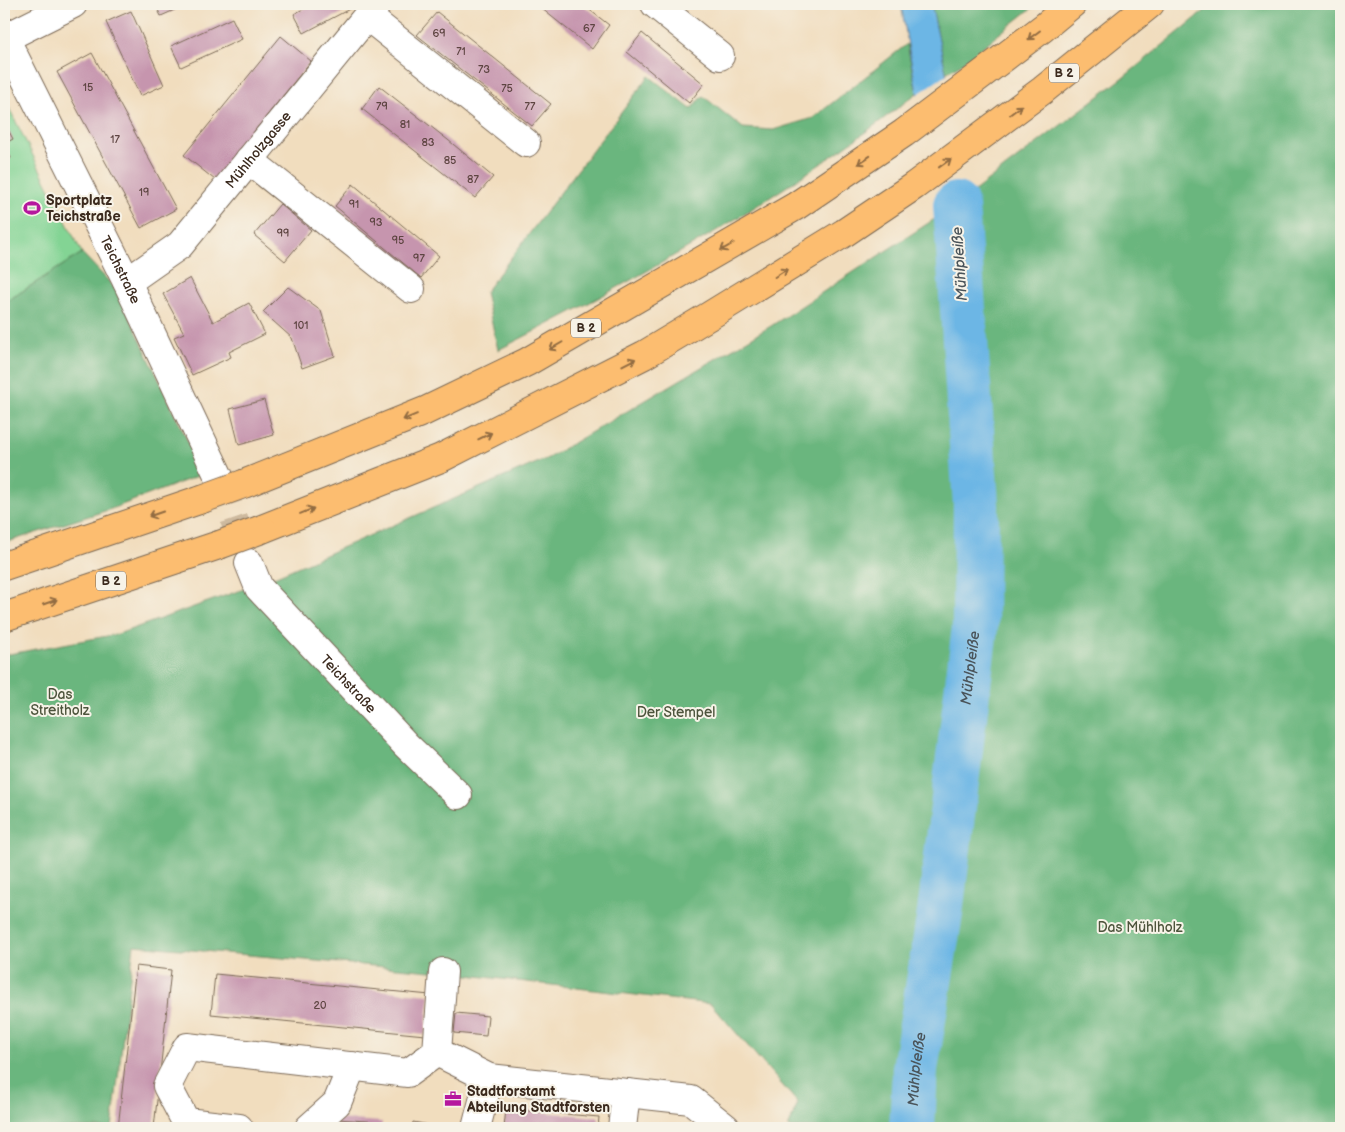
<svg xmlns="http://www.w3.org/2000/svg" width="1345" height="1132" viewBox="0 0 1345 1132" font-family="'Balsamiq Sans',sans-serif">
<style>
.green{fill:#83d494;stroke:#5f7f59}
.forest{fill:#6ab67e;stroke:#52704e}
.water{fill:#6cb6e5;stroke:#547082}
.pier{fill:#f1ddbe}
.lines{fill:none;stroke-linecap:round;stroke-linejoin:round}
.river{stroke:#6cb6e5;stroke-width:46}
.building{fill:#c695ae}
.minor-tunnel{stroke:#cdb99e;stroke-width:28;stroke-dasharray:28 14;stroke-linecap:butt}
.minor-casing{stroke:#7b6956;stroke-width:30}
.highway-casing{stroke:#7b6956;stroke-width:30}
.minor{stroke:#fff;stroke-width:28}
.highway{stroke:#fcbd6f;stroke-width:28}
.highway-bridge-casing{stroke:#7b6956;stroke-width:30;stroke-linecap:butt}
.highway-bridge{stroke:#fcbd6f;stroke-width:28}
.oneway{stroke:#926c42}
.labels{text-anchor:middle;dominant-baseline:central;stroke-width:4;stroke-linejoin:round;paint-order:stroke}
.number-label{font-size:11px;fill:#5e4542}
.shield{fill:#f7f3e8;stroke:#73665b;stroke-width:1}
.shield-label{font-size:12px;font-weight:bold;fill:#3b2a1e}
.street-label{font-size:14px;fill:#3b2a1e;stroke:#f7f3e8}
.poi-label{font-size:14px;font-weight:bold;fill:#3b2a1e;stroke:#f7f3e8;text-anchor:start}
.park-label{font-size:14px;fill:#4d543c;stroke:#f7f3e8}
.water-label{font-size:15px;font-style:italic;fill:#4a545a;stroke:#f7f3e8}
</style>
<rect width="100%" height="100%" fill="#f7f3e8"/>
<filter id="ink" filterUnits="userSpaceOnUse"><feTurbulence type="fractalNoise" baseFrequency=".02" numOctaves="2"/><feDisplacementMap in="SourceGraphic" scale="10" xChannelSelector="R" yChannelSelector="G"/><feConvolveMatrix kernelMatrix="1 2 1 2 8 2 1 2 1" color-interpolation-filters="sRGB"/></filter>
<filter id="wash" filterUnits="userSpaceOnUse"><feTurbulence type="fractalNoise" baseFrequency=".0096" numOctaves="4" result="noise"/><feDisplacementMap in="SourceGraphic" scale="20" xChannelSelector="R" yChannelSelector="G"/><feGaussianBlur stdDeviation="1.12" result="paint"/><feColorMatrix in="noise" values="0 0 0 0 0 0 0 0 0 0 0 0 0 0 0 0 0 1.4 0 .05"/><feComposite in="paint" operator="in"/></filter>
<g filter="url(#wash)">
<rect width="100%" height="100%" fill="#f1ddbe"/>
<path class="green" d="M4 98 82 253 4 303Z"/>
<path class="forest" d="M931 4H1037L961 64 946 73Z
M1213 4H1341V1128H788L798 1103 711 1004 443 972 134 945 112 1128H4V655L118 634 258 584 548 458 771 326 956 205 1124 77Z
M907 44 917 93C788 195 645 276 498 350L485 292 649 76 691 109 703 96 743 128 773 130 813 118Z
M82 253 117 290 203 474 111 509 4 543V303Z"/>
<path class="water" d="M901 4H931L975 203 950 274C938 183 915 94 901 4Z"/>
<path class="pier" d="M949 73 974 188 939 212 915 96Z"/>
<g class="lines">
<path class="river" id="s1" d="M912 1128 915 1069 940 913 975 627 976 505 956 205"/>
</g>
<g id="blocks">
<path class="building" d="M155 4H188L161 16Z
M312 4H359L304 33 294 14Z
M536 4H582L609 25 592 49Z
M131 11 164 85 140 96 106 22Z
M437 12 551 104 532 126 417 35Z
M232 18 242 39 181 67 171 46Z
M642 33 704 84 689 103 627 52Z
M281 36 311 61 215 180 184 155Z
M92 53 176 209 141 228 57 72Z
M379 86 448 140 493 177 475 198 362 109Z
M4 122 13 139 4 144Z
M4 145 11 158 4 162Z
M353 184 439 256 421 278 335 206Z
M280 204 311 230 285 261 254 235Z
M190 278 213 322 249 303 265 334 229 352 231 357 192 375 174 337 184 333 163 294Z
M288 287 321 311 335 356 302 368 292 338 263 312Z
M264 400 274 435 239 445 230 409Z
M136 966 171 970 154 1128H118Z
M215 974 430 995 425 1035 211 1014Z
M456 1013 488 1016 486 1036 454 1033Z
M506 1109 599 1117 598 1128H504Z
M337 1119 382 1122 381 1128H337Z
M413 1122 441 1127V1128H412Z"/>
</g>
</g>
<g filter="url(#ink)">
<use href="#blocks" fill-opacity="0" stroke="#7b6956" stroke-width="1"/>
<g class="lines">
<path class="minor-tunnel" d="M220 479 248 560"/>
<g class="minor-casing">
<g id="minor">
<path d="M655 4 720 56"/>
<path d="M367 16 526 143"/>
<path id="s2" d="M4 36 127 282 220 479"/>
<path d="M5 38 73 4"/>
<path d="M249 160 411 289"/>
<path id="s3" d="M127 282 180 245 377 4"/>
<path id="s4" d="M249 563 259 588 406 745 458 795"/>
<path d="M437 1052 489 1078 691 1100 726 1128"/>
<path d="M239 1128 186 1122 167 1086 187 1047 408 1073 437 1052 443 972"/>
<path d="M309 1128 337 1103 352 1066"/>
<path d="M476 1128 489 1078"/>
<path d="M622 1128 626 1093"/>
</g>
</g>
<g class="highway-casing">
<path id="highway" d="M246 483 425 411 527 362 796 206 904 133 1043 28 1072 4
M262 529 441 458 644 355 709 316 844 233 914 186 1043 90 1150 4
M4 566 202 499
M4 617 219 545"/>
</g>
<use href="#minor" class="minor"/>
<use href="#highway" class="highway"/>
<g class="highway-bridge-casing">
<path id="highway-bridge" d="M202 499 246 483
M219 545 262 529"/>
</g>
<use href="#highway-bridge" class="highway-bridge"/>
</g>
<defs><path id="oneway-shaft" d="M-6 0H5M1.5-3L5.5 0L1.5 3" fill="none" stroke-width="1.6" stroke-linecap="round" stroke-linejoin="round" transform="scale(1.25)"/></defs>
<g class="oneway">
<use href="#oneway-shaft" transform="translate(1034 35) rotate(143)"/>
<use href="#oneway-shaft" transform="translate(1016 110) rotate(-37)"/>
<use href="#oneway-shaft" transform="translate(864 160) rotate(146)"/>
<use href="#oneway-shaft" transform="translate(945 163) rotate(-36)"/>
<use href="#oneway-shaft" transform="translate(727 247) rotate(150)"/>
<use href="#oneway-shaft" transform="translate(781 273) rotate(-32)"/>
<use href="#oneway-shaft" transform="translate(556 346) rotate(150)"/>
<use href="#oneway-shaft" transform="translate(629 362) rotate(-27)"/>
<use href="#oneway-shaft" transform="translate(410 417) rotate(158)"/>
<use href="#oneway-shaft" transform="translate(485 436) rotate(-26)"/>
<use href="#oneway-shaft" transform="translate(307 511) rotate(-22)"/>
<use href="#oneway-shaft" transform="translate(156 514) rotate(161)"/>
<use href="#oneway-shaft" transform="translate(50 602) rotate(-19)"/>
</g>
</g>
<defs>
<g id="stadium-bare" transform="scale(1.35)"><path d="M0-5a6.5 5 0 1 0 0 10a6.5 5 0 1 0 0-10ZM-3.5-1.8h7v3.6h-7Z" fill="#b5179e" stroke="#f7f3e8" stroke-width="2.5" paint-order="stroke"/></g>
<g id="office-bare" transform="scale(1.35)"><path d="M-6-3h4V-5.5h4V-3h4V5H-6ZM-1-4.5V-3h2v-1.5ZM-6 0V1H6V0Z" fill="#b5179e" stroke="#f7f3e8" stroke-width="2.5" paint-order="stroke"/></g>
</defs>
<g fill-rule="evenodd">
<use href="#stadium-bare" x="32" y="208"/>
<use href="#office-bare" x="453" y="1099"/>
</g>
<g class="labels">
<g class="number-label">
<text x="589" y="28">67</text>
<text x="439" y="33">69</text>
<text x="461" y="51">71</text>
<text x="484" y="69">73</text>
<text x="88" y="87">15</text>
<text x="507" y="88">75</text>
<text x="382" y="106">79</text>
<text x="530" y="106">77</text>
<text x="405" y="124">81</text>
<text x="115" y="139">17</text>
<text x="428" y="142">83</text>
<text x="450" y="160">85</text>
<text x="473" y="179">87</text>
<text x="144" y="192">19</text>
<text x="354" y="204">91</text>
<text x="376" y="222">93</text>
<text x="283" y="233">99</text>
<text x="398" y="240">95</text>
<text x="419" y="258">97</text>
<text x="301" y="325">101</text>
<text x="320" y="1005">20</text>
</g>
<g class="shield">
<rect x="1049" y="63.5" width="30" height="19" rx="4"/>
<rect x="571" y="318.5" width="30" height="19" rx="4"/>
<rect x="96" y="571.5" width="30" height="19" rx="4"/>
</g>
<g class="shield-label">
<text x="1064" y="73">B 2</text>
<text x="586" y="328">B 2</text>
<text x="111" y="581">B 2</text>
</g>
<g class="street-label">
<text stroke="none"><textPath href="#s3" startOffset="188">Mühlholzgasse</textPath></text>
<text stroke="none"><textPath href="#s2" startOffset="261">Teichstraße</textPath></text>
<text stroke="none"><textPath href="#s4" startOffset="158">Teichstraße</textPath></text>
</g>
<g class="poi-label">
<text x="46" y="200">Sportplatz<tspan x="46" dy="16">Teichstraße</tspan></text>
<text x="467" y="1091">Stadtforstamt<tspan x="467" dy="16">Abteilung Stadtforsten</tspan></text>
</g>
<g class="park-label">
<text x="60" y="694">Das<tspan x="60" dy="16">Streitholz</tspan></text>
<text x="676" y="712">Der Stempel</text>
<text x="1140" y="927">Das Mühlholz</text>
</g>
<g class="water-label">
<text transform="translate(960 264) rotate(-94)">Mühlpleiße</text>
<text stroke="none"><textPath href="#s1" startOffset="464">Mühlpleiße</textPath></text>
<text stroke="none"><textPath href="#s1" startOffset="59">Mühlpleiße</textPath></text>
</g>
</g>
<rect width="1345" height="1132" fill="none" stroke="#f7f3e8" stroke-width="20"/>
</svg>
